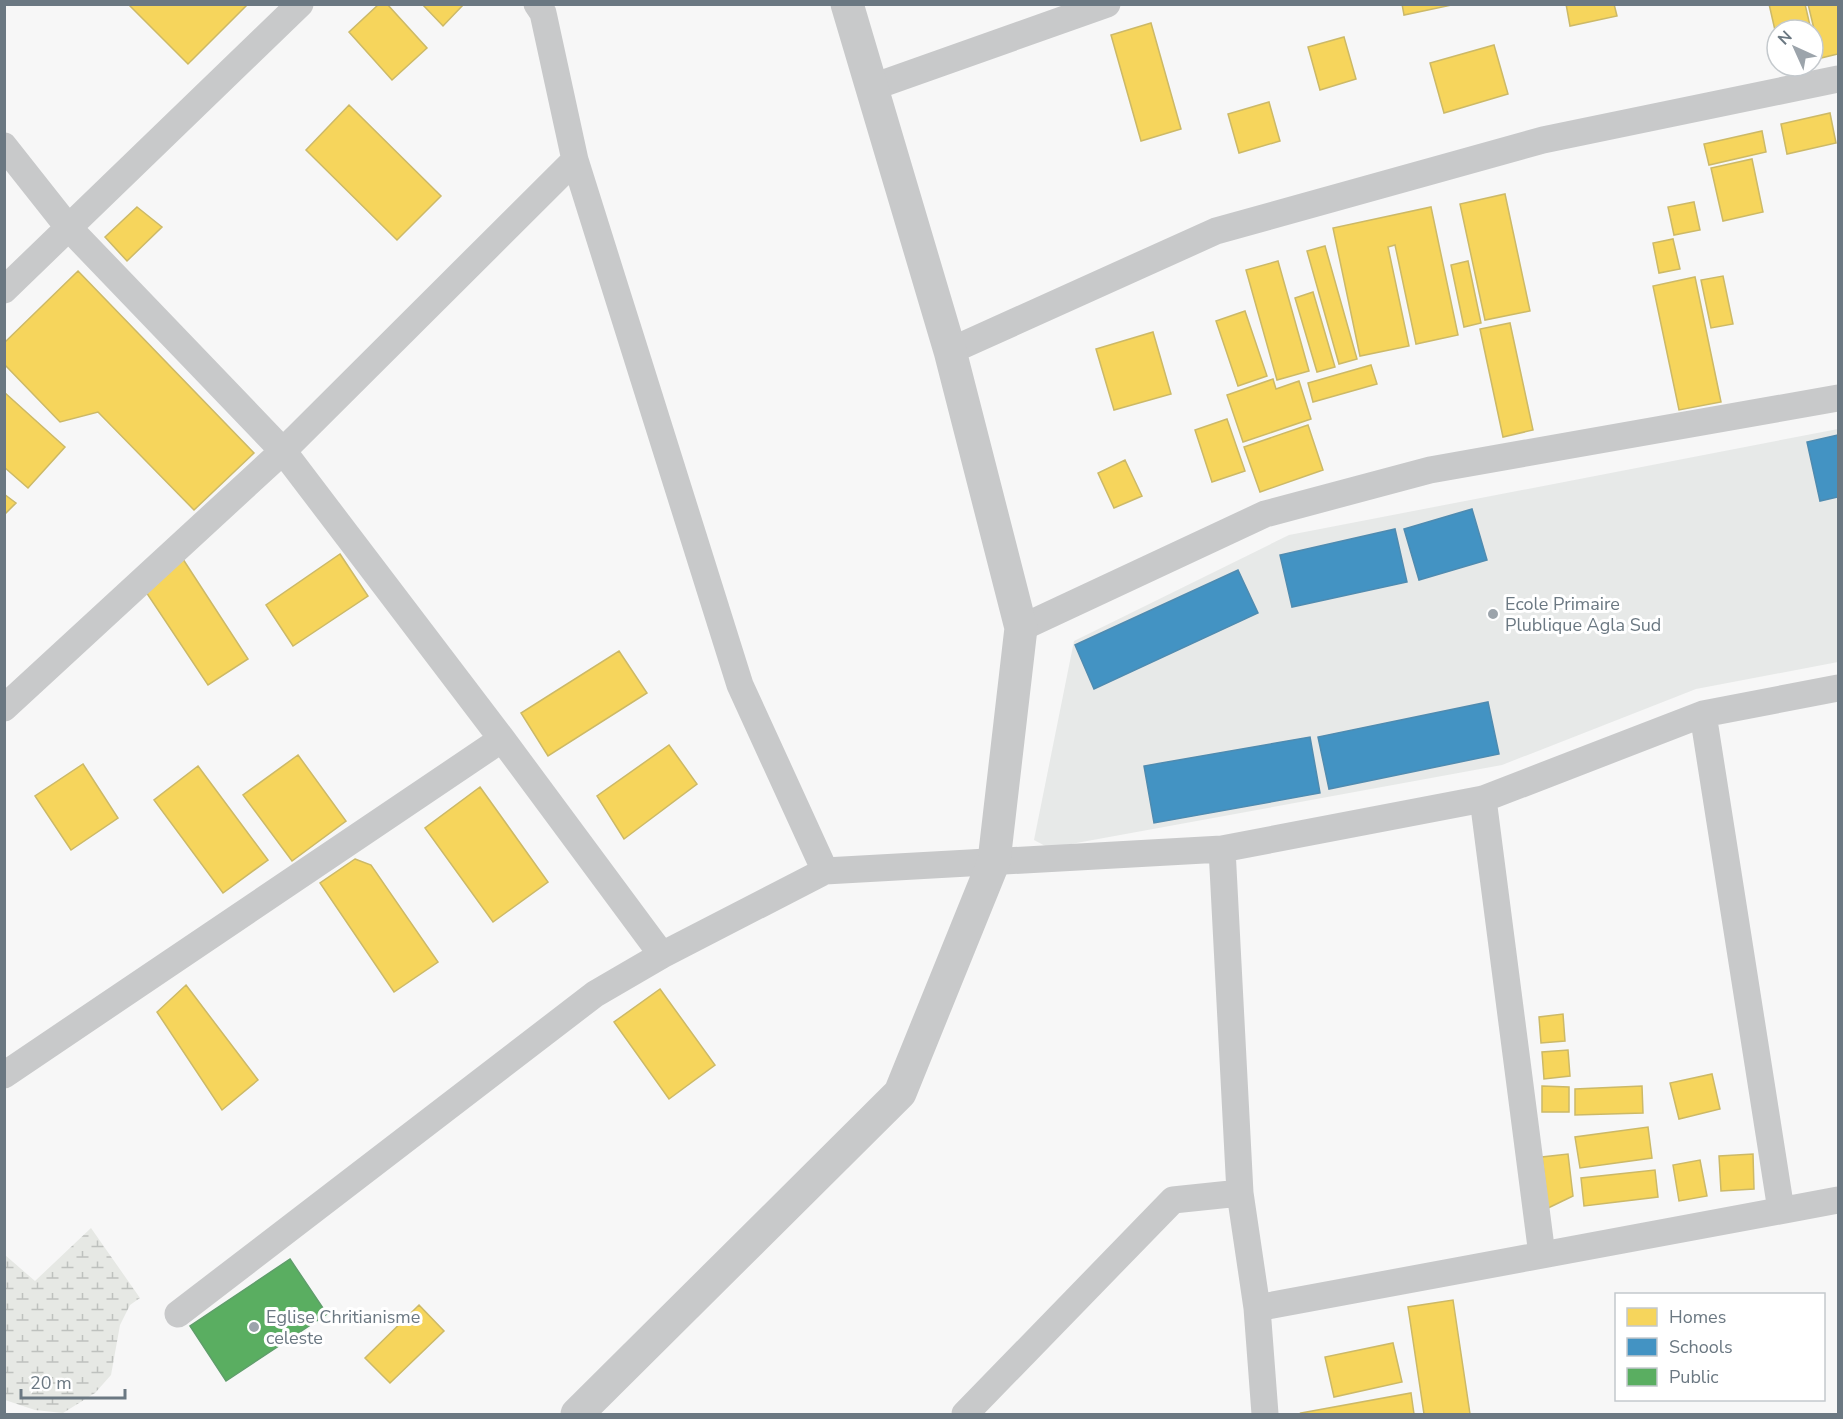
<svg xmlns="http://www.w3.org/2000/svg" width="1843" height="1419" viewBox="0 0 1843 1419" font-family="'Nunito Sans',sans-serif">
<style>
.built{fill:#e7e9e8}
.wetland{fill:url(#wetland-marsh)}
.homes{fill:#f6d55c;stroke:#ccb967;stroke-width:1.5}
.schools{fill:#4393c3;stroke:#4f8bb0;stroke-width:1.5}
.public{fill:#5aae61;stroke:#5f9e6b;stroke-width:1.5}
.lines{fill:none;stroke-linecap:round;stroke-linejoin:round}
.minor{stroke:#c8c9ca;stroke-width:27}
.tertiary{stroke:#c8c9ca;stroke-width:33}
.poi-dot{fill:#9ca4ab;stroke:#fff;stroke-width:2}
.labels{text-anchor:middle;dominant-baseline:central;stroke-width:6;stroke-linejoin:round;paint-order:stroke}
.poi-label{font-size:18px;fill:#6b7882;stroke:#fff;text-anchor:start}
</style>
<defs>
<pattern id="wetland-marsh" width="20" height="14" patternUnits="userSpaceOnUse" patternTransform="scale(1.5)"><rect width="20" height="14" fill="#e6e8e4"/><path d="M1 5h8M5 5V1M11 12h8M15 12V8" fill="none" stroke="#bec1be"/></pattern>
</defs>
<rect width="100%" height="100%" fill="#f7f7f7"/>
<path class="built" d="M1838 429V662L1696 689 1502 765 1049 848 1034 840 1074 641 1289 535Z"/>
<path class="wetland" d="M91 1228 140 1298 130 1305 120 1325 111 1375 95 1393 63 1413 35 1410 5 1400V1255L35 1281Z"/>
<path class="homes" d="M128 4H248L188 64Z
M379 4H387L427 48 392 80 349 32Z
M422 4H464L443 26Z
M1402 4H1452V5L1404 15Z
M1566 4H1614L1617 16 1570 26Z
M1769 4H1805L1811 30H1777V39Z
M1808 4H1838V54L1821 58Z
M1151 23 1181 129 1141 141 1111 35Z
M1344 37 1356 79 1320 90 1308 47Z
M1494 45 1508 94 1444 113 1430 63Z
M1269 102 1280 141 1239 153 1228 114Z
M349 105 441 196 397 240 306 150Z
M1830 113 1836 143 1787 154 1781 124Z
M1762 131 1766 152 1709 165 1704 144Z
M1752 159 1763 212 1723 221 1711 168Z
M1505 194 1530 311 1485 320 1460 204Z
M1694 202 1700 230 1674 235 1668 207Z
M137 207 162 227 127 261 105 237Z
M1431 207 1458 335 1416 344 1395 245 1388 247 1409 346 1360 356 1333 228Z
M1673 239 1680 269 1659 273 1653 243Z
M1325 246 1357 359 1339 364 1307 251Z
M1278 261 1309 371 1277 380 1246 270Z
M1468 261 1481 323 1464 327 1451 265Z
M78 271 254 453 194 510 98 412 60 422 4 364V343Z
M1723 276 1733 324 1711 328 1701 280Z
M1695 277 1721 402 1679 410 1653 286Z
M1313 292 1335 367 1317 372 1295 298Z
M1245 311 1267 376 1238 386 1216 321Z
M1510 323 1533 430 1503 437 1480 329Z
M1153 332 1171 394 1114 410 1096 349Z
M1371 365 1377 384 1313 402 1308 383Z
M1273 379 1276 389 1299 381 1311 419 1243 442 1227 395Z
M4 392 65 447 28 488 4 467Z
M1227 419 1245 471 1212 482 1195 430Z
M1308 425 1323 470 1260 492 1244 447Z
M1125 460 1142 496 1114 508 1098 473Z
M4 494 16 503 4 515Z
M179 553 248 659 208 685 138 580Z
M340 554 368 596 293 646 266 605Z
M619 651 647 693 548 756 521 713Z
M669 745 697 784 624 839 597 796Z
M298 755 346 821 292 861 243 795Z
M83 764 118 818 71 850 35 796Z
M198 766 268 860 223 893 154 800Z
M480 787 548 882 493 922 425 828Z
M355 859 371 865 438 962 394 992 320 883Z
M186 985 258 1080 222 1110 157 1012Z
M660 989 715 1065 669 1099 614 1022Z
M1563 1014 1565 1041 1541 1043 1539 1017Z
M1568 1050 1570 1076 1544 1079 1542 1052Z
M1712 1074 1720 1109 1679 1119 1670 1083Z
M1542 1086 1569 1087V1112H1542Z
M1642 1086 1643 1113 1575 1115V1089Z
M1648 1127 1652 1158 1580 1168 1575 1137Z
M1568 1154 1573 1196 1548 1208 1542 1157Z
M1753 1154 1754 1189 1721 1191 1719 1156Z
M1700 1160 1707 1196 1679 1201 1673 1165Z
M1655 1170 1658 1197 1584 1206 1581 1178Z
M1453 1300 1470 1414H1424L1408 1307Z
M419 1305 444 1331 390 1383 365 1358Z
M1393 1343 1402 1382 1334 1397 1325 1357Z
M1411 1393 1414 1414H1302L1301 1413Z"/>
<path class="schools" d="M1838 435V497L1820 501 1807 442Z
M1472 509 1487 560 1419 580 1404 529Z
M1395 529 1407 582 1292 607 1280 555Z
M1238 570 1258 613 1094 689 1075 645Z
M1488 702 1499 754 1329 789 1318 737Z
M1310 737 1320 793 1154 823 1144 766Z"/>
<path class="public" d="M290 1259 327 1314 226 1381 190 1326Z"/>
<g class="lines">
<path class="minor" d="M537 4 543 13 575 160 740 685 825 871 1222 849 1483 799 1703 714 1838 688
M873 87 1107 4
M4 146 68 227 283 451 502 739 662 955
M4 290 300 4
M950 351 1216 231 1543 140 1838 79
M1021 628 1265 514 1430 470 1838 398
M4 708 283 451 575 160
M1703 714 1781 1210
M1483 799 1542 1255
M1222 849 1240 1193 1257 1308 1265 1414
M4 1075 502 739
M1257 1308 1838 1200
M178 1314 595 994 662 955 825 871
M965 1414 1173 1200 1240 1193"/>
<path class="tertiary" d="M577 1414 900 1093 994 861 1021 628 950 351 847 4"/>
</g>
<g class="poi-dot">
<circle cx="1493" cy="614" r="6"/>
<circle cx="254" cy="1327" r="6"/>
</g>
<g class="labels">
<g class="poi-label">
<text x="1505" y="604">Ecole Primaire<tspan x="1505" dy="21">Plublique Agla Sud</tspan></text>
<text x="266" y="1317">Eglise Chritianisme<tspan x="266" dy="21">celeste</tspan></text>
</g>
</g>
<rect width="1843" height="1419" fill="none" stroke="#6b7882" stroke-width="12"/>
<rect x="1615" y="1293" width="210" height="108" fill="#ffffff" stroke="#c4c9cd" stroke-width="1.5"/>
<rect x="1627" y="1308" width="30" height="18" fill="#f6d55c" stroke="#c4c9cd" stroke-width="1.5"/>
<text x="1669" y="1323" font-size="18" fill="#6b7882">Homes</text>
<rect x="1627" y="1338" width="30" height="18" fill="#4393c3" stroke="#c4c9cd" stroke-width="1.5"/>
<text x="1669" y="1353" font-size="18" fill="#6b7882">Schools</text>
<rect x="1627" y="1368" width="30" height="18" fill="#5aae61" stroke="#c4c9cd" stroke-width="1.5"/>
<text x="1669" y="1383" font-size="18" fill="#6b7882">Public</text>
<g transform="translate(1795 48) rotate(315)"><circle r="28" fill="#ffffff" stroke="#c4c9cd" stroke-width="1.5"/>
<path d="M0-4.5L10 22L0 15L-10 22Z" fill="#9ca4ab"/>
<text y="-9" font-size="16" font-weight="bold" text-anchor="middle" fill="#6b7882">N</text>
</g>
<path d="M21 1389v9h104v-9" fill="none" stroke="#6b7882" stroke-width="3"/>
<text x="30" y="1389" font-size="18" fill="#6b7882" stroke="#ffffff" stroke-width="4.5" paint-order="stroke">20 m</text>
</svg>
